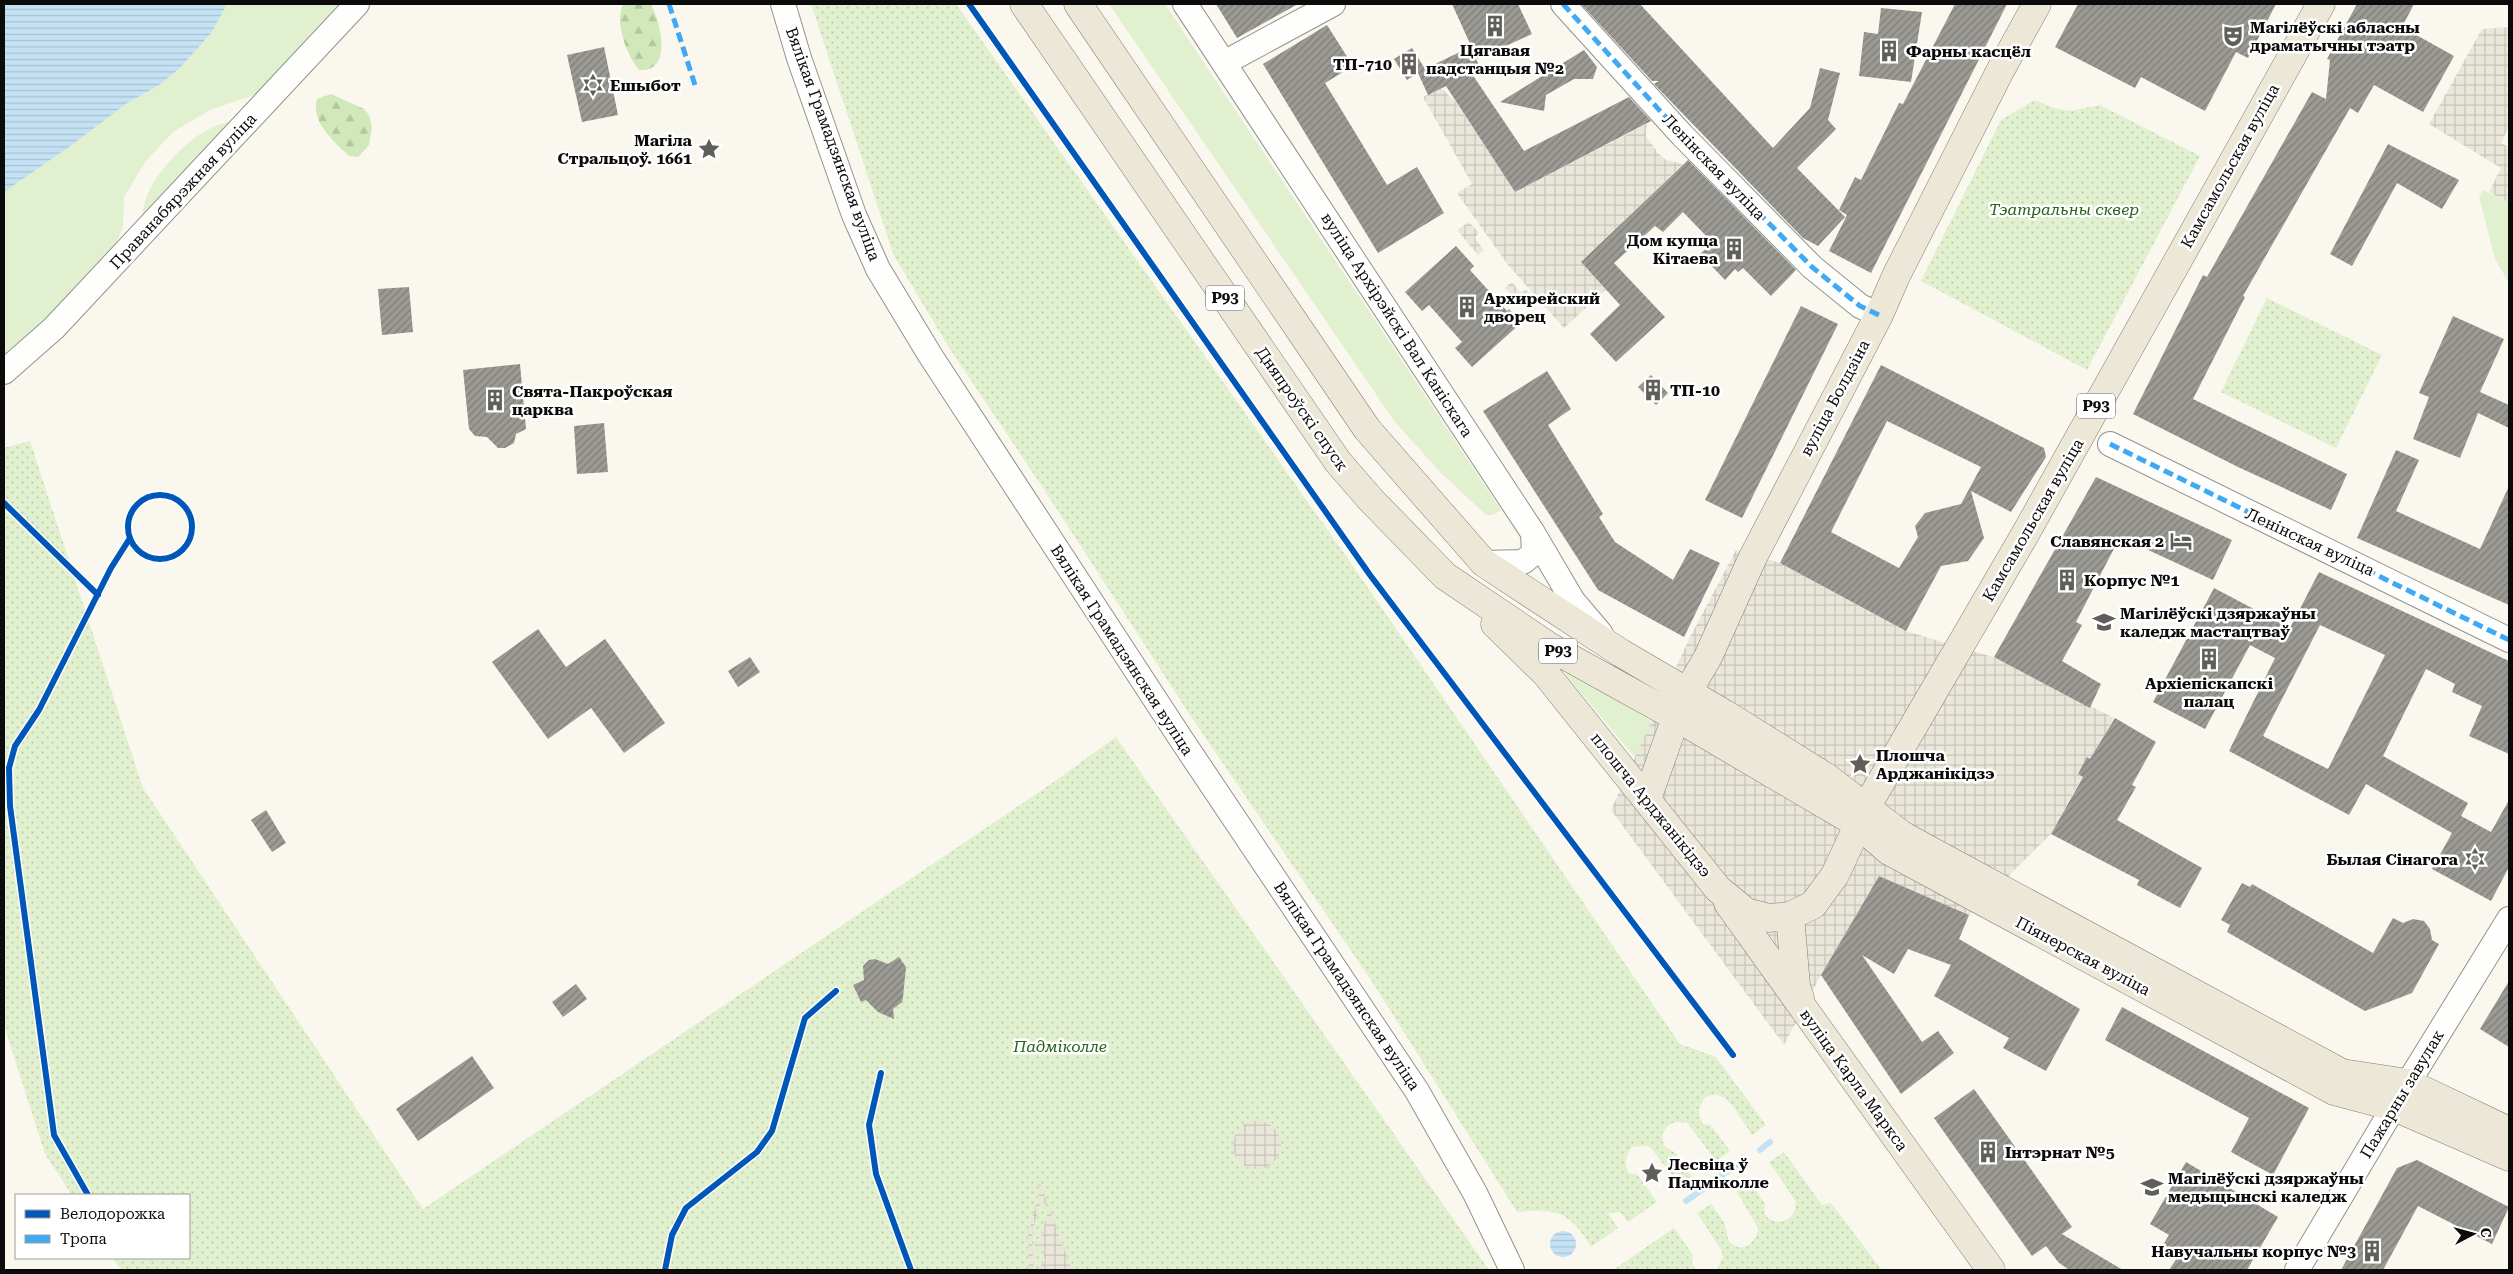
<svg xmlns="http://www.w3.org/2000/svg" width="2513" height="1274" viewBox="0 0 2513 1274" font-family="'Roboto Serif',serif">
<style>
.grass{fill:#e1f0ce}
.forest{fill:url(#forest-firs)}
.park{fill:url(#park-dots)}
.plaza{fill:url(#plaza-grid)}
.water{fill:url(#water-rules)}
.lines{fill:none;stroke-linecap:round;stroke-linejoin:round}
.stream{stroke:#c4e2f4;stroke-width:6}
.building{fill:url(#building-hatch);fill-rule:evenodd}
.minor-casing{stroke:#93928d;stroke-width:26}
.major-casing{stroke:#807f7a;stroke-width:29}
.minor{stroke:#fefefc;stroke-width:24}
.major{stroke:#ece7d6;stroke-width:28}
.quiet{stroke:#3fa9f5;stroke-width:5;stroke-dasharray:10 5;stroke-linecap:butt}
.cycleway-casing{stroke:#fff;stroke-width:9}
.cycleway{stroke:#0057b8;stroke-width:6}
.labels{text-anchor:middle;dominant-baseline:central;stroke-width:5;stroke-linejoin:round;paint-order:stroke}
.shield{fill:#fff;stroke:#545454;stroke-width:1}
.shield-label{font-size:15px;font-weight:bold;fill:#0b0b0b}
.poi-label{font-size:16px;font-weight:bold;fill:#0b0b0b;stroke:#fff;text-anchor:start}
.street-label{font-size:16px;fill:#0b0b0b;stroke:#fff}
.park-label{font-size:16px;font-style:italic;fill:#28631b;stroke:#fff}
</style>
<defs>
<pattern id="forest-firs" width="22" height="20" patternUnits="userSpaceOnUse" patternTransform="scale(1.25)"><rect width="22" height="20" fill="#d1e8bb"/><path d="M5 1l3.5 6h-7zM16 11l3.5 6h-7z" fill="#b2c69f"/></pattern>
<pattern id="park-dots" width="8" height="8" patternUnits="userSpaceOnUse" patternTransform="scale(1.25)"><rect width="8" height="8" fill="#e1f0ce"/><path d="M2 2h.1M6 6h.1" fill="none" stroke="#c0ccb0" stroke-width="1.8" stroke-linecap="round"/></pattern>
<pattern id="plaza-grid" width="8" height="8" patternUnits="userSpaceOnUse" patternTransform="scale(1.25)"><rect width="8" height="8" fill="#eae7da"/><path d="M0 4h8M4 0v8" fill="none" stroke="#c7c5ba"/></pattern>
<pattern id="water-rules" width="6" height="5" patternUnits="userSpaceOnUse" patternTransform="scale(1.25)"><rect width="6" height="5" fill="#c4e2f4"/><path d="M0 2.5h6" fill="none" stroke="#a7c1d0"/></pattern>
<pattern id="building-hatch" width="6" height="6" patternUnits="userSpaceOnUse" patternTransform="scale(1.25)"><rect width="6" height="6" fill="#9c9a94"/><path d="M-1 1l2-2M0 6l6-6M5 7l2-2" fill="none" stroke="#7d7c77"/></pattern>
</defs>
<rect width="100%" height="100%" fill="#faf8ee"/>
<path class="grass" d="M227 4H344L268 88 251 96 210 110 173 132 146 161 124 197 123 226 114 250 4 362V192L69 147 126 104 159 85 180 68 212 32Z
M1109 4H1165L1501 510C1495 514 1492 517 1485 514L1441 473 1395 422Z
M231 121 143 218C141 185 184 140 213 127 219 124 225 123 231 121Z
M2483 190 2509 203V283L2495 259 2479 197Z
M1568 671 1651 721 1658 729 1638 761 1566 675Z"/>
<path class="forest" d="M623 4H651C661 23 673 72 639 70 627 55 614 23 623 4Z
M331 94 364 109 369 115 372 127 369 145 358 157 349 156C334 142 310 121 317 99Z"/>
<path class="park" d="M811 4H956L1353 566 1680 1044 1716 1057 1766 1125 1752 1135C1746 1126 1732 1102 1723 1097 1705 1087 1693 1109 1703 1124L1711 1125 1730 1151 1716 1161 1687 1123C1674 1120 1667 1123 1662 1135L1664 1146 1677 1154 1692 1176 1679 1185 1652 1149 1647 1146 1632 1147C1625 1156 1624 1164 1629 1173L1638 1175 1657 1202 1628 1222 1620 1212 1608 1213 1618 1228 1591 1247C1570 1212 1557 1208 1517 1212L1371 980 1192 718 1043 488 948 346 894 256Z
M2035 100 2054 108 2070 111 2100 105 2200 156 2087 370 1921 281 2001 120Z
M2267 298 2382 355 2336 448 2221 392Z
M30 441 143 788 423 1209 1048 786 1116 737 1489 1270H121L113 1258H189V1195H72L45 1154 4 1025V448Z
M1784 1152 1822 1205 1831 1203 1882 1270H1717L1723 1257 1722 1251 1697 1213 1711 1204C1716 1211 1724 1220 1726 1228 1728 1233 1726 1239 1731 1243 1744 1255 1757 1240 1758 1228L1734 1187 1747 1177 1765 1204C1758 1227 1800 1229 1795 1200L1769 1162Z
M1674 1228 1693 1255 1692 1264 1698 1270H1613Z"/>
<path class="plaza" d="M2509 27V127L2501 143 2509 147V203L2489 192 2501 168 2429 124 2482 29Z
M1441 88 1455 101 1515 192 1647 124 1646 136 1658 153 1666 160 1683 164 1581 262 1606 290 1564 328 1508 265 1457 193 1472 184 1423 97Z
M1469 222 1479 233 1475 238 1484 250 1478 255 1457 230Z
M1512 282 1520 292 1527 290 1531 294 1519 305 1505 288Z
M1736 550 1780 563 1906 631 1996 658 2114 718 2051 834 1969 915 1879 876 1821 975 1784 1045 1611 810 1689 639Z
M1233 1145a24 24 0 1 1 48 0a24 24 0 1 1-48 0Z
M1038 1178 1072 1270 1041 1269V1264L1045 1261 1043 1251 1039 1250 1035 1246 1036 1242 1041 1239 1048 1211 1045 1203 1040 1204 1033 1229 1032 1242 1034 1270H1029L1028 1233 1039 1194Z"/>
<path class="water" d="M4 4H227L212 32 180 68 159 85 126 104 69 147 4 192Z
M1550 1244a13 13 0 1 1 26 0a13 13 0 1 1-26 0Z"/>
<g class="lines">
<path class="stream" d="M1760 1150 1770 1142
M1722 1175 1739 1164
M1686 1201 1703 1189"/>
</g>
<path class="building" d="M1216 4H1298L1237 38Z
M1452 4H1518L1532 34 1477 59Z
M1581 4H1640L1773 148 1810 108 1820 68 1840 73 1828 120 1836 129 1797 168 1845 217 1818 246 1803 238 1654 84 1659 81H1652Z
M1955 4H2007L1871 273 1829 251 1847 215 1839 210 1855 177 1861 180 1899 103 1903 104Z
M2078 4H2276L2248 58 2236 52 2205 111 2141 77 2135 88 2055 47Z
M2357 4H2414L2402 27 2454 56 2423 112 2374 85 2358 113 2350 108 2243 296 2245 297 2193 399 2347 474 2331 510 2238 467 2133 414 2203 275 2207 277 2312 92 2326 99 2330 60 2327 59Z
M1881 8 1922 12 1911 82 1859 76 1864 32 1878 34Z
M1327 25 1353 66 1325 83 1387 185 1417 167 1444 213 1378 253 1263 64Z
M604 47 618 115 582 122 567 55Z
M1470 47 1481 69 1472 74 1524 151 1629 97 1651 121 1515 192 1446 86 1428 95 1418 73 1407 80 1394 59 1412 48 1425 69Z
M1584 50 1597 67 1593 79H1574L1546 95 1544 111 1500 102Z
M2388 144 2459 180 2442 209 2397 183 2352 266 2330 254Z
M1688 160 1796 270 1771 296 1743 268 1738 272 1735 269 1725 280 1700 254 1710 245 1708 242 1710 240 1683 212 1663 232 1655 226 1614 263 1665 317 1616 362 1590 334 1620 305 1581 262Z
M1456 246 1474 266 1470 270 1507 311 1509 309 1521 323 1472 367 1455 348 1462 342 1429 305 1422 311 1405 292Z
M409 287 413 332 382 335 378 289Z
M1801 306 1838 324 1742 518 1705 500Z
M2453 316 2504 339 2480 392 2509 405V428L2478 413 2460 458 2413 439 2429 397 2419 393Z
M520 364 526 429 516 434 514 443 505 448H498L487 437 475 436 469 429 463 370Z
M1881 365 2044 448 2046 457 2011 512 1971 491 1984 538 1968 561 1941 566 1906 631 1780 563ZM1887 421 1981 467 1961 504 1925 513 1915 526 1918 537 1899 568 1831 532Z
M1547 371 1571 409 1548 425 1603 514 1599 517 1615 542 1673 580 1690 549 1720 563 1684 637 1598 590 1483 411Z
M1651 375 1668 393 1656 405 1638 387Z
M604 423 608 472 577 474 574 426Z
M2396 450 2419 460 2396 511 2480 549 2509 486V605L2357 538Z
M2096 477 2232 540 2213 580 2120 537 2076 622 2082 625 2062 661 2101 684 2090 708 1994 657Z
M2319 572 2509 661V754L2469 736 2482 706 2452 692 2455 684 2426 669 2383 756 2468 803 2461 816 2491 832 2509 800V867L2491 901 2432 869 2452 833 2366 784 2349 815 2229 751 2275 658 2250 645 2205 729 2153 702 2214 588 2290 628ZM2320 625 2385 655 2328 769 2263 736Z
M538 629 566 667 605 639 665 723 624 753 591 708 548 739 492 662Z
M750 657 760 672 738 687 728 671Z
M2115 718 2156 742 2132 785 2136 787 2117 820 2202 868 2180 908 2137 885 2139 880 2051 834 2083 777 2078 774 2087 757 2090 759Z
M266 810 286 843 272 852 251 820Z
M1879 876 1969 915 1959 939 2080 1009 2046 1071 2003 1048 2009 1038 1934 996 1951 965 1908 949 1894 974 1862 955 1922 1042 1938 1031 1954 1053 1901 1094 1821 975Z
M2242 883 2250 887 2252 884 2373 953 2393 918 2403 923 2413 919 2424 921 2430 929 2432 940 2439 944 2412 993 2365 1011 2227 932 2230 925 2221 920Z
M899 957 906 967 903 997 902 1002 893 1009 894 1019 878 1012 866 1000 861 1002 853 985 864 980 863 966 869 960 875 959 888 964Z
M2509 981V1047L2480 1029Z
M576 984 587 999 563 1017 552 1002Z
M2122 1007 2309 1108 2273 1175 2231 1152 2249 1118 2105 1040Z
M472 1056 494 1088 418 1141 396 1109Z
M1974 1089 2072 1227 2062 1234 2123 1270H2069L2058 1262 2046 1246 2032 1256 1934 1118Z
M2417 1160 2509 1207 2492 1244 2418 1206 2383 1270H2341L2397 1168Z
M2186 1162 2278 1217 2247 1270H2169L2177 1258 2161 1248 2169 1235 2150 1224Z"/>
<g class="lines">
<g class="minor-casing">
<path id="minor" d="M783 4 799 58 854 215 878 269 930 355 1181 739 1417 1091 1475 1193 1512 1270
M1185 4 1533 533 1573 601 1601 634
M1563 4 1682 135 1812 267 1860 306 1879 315
M1224 63 1333 4
M4 372 54 328 357 4
M2110 444 2509 640
M1484 563 1523 562 1534 553 1533 533
M2297 1270 2408 1083 2509 919"/>
</g>
<g class="major-casing">
<path id="major" d="M1024 4 1338 462 1371 500 1445 576 1550 647 1676 717 1858 824 1889 851 2334 1091 2394 1107 2509 1157
M1078 4 1367 429 1484 563 1621 653 1725 714 1826 777 1902 835 1931 851 2342 1073 2408 1083 2509 1131
M1495 624 1546 674 1718 889 1746 912 1769 918 1790 916 1813 905 1835 875 1867 806 2027 531 2321 4
M1647 799 1676 717 1687 693 1708 657 1752 559 1879 315 1896 276 2000 71 2037 4
M1728 903 1991 1270
M1790 916 1796 986 1800 998"/>
</g>
<use href="#minor" class="minor"/>
<use href="#major" class="major"/>
<path class="quiet" d="M669 4 695 85
M1563 4 1682 135 1812 267 1860 306 1879 315
M2110 444 2509 640"/>
<g class="cycleway-casing">
<path id="cycleway" d="M969 4 1370 575 1733 1055
M128 527a32 32 0 1 1 64 0a32 32 0 1 1-64 0Z
M4 503 98 595
M881 1073 869 1125 876 1174 911 1270
M88 1195 54 1135 10 806 9 768 15 746 39 710 111 568 130 538
M665 1270 672 1235 686 1208 757 1152 772 1131 805 1018 836 991"/>
</g>
<use href="#cycleway" class="cycleway"/>
</g>
<defs>
<g id="building-bare" transform="scale(1.725)"><path d="M-4-6H4V6H1V3H-1V6H-4ZM-2.5-4.3h1.7v1.8h-1.7ZM.8-4.3h1.7v1.8H.8ZM-2.5-1h1.7V.8h-1.7ZM.8-1h1.7V.8H.8Z" fill="#5f5e5a" stroke="#fff" stroke-width="2.5" paint-order="stroke"/></g>
<g id="theatre-bare" transform="scale(1.725)"><path d="M-5-5.5Q0-4 5-5.5V0Q5 5 0 6Q-5 5-5 0ZM-3.3-2.5H-1v1.5H-3.3ZM1-2.5H3.3v1.5H1ZM-2.8 1Q0 5.5 2.8 1Z" fill="#5f5e5a" stroke="#fff" stroke-width="2.5" paint-order="stroke"/></g>
<g id="synagogue-bare" transform="scale(1.725)"><path d="M0-6.5L5.6 3.2H-5.6ZM0 6.5L5.6-3.2H-5.6Z" fill="#5f5e5a" stroke="#fff" stroke-width="2.5" paint-order="stroke"/></g>
<g id="sight-bare" transform="scale(1.725)"><path d="M0-6L1.8-2.2L6-1.7L2.9 1.2L3.7 5.4L0 3.3L-3.7 5.4L-2.9 1.2L-6-1.7L-1.8-2.2Z" fill="#5f5e5a" stroke="#fff" stroke-width="2.5" paint-order="stroke"/></g>
<g id="hotel-bare" transform="scale(1.725)"><path d="M-6-4.5h1.5V1H6V5H4.5V3h-9V5H-6ZM-4 0a1.8 1.8 0 1 1 3.6 0ZM.5 0V-2.5h3Q6-2.5 6 0Z" fill="#5f5e5a" stroke="#fff" stroke-width="2.5" paint-order="stroke"/></g>
<g id="university-bare" transform="scale(1.725)"><path d="M0-5L7-2L0 1L-7-2ZM-4 1L0 2.5L4 1V4Q0 6-4 4Z" fill="#5f5e5a" stroke="#fff" stroke-width="2.5" paint-order="stroke"/></g>
</defs>
<g fill-rule="evenodd">
<use href="#building-bare" x="1495" y="26"/>
<use href="#theatre-bare" x="2233" y="36"/>
<use href="#building-bare" x="1889" y="51"/>
<use href="#building-bare" x="1409" y="64"/>
<use href="#synagogue-bare" x="593" y="85"/>
<use href="#sight-bare" x="709" y="149"/>
<use href="#building-bare" x="1734" y="249"/>
<use href="#building-bare" x="1467" y="307"/>
<use href="#building-bare" x="1653" y="390"/>
<use href="#building-bare" x="495" y="400"/>
<use href="#hotel-bare" x="2181" y="541"/>
<use href="#building-bare" x="2067" y="580"/>
<use href="#university-bare" x="2104" y="622"/>
<use href="#building-bare" x="2209" y="659"/>
<use href="#sight-bare" x="1860" y="764"/>
<use href="#synagogue-bare" x="2475" y="859"/>
<use href="#building-bare" x="1988" y="1152"/>
<use href="#sight-bare" x="1652" y="1173"/>
<use href="#university-bare" x="2152" y="1187"/>
<use href="#building-bare" x="2372" y="1251"/>
</g>
<g class="labels">
<g class="shield">
<rect x="1206" y="285.5" width="38" height="25" rx="4"/>
<rect x="2077" y="393.5" width="38" height="25" rx="4"/>
<rect x="1539" y="638.5" width="38" height="25" rx="4"/>
</g>
<g class="shield-label">
<text x="1225" y="298">Р93</text>
<text x="2096" y="406">Р93</text>
<text x="1558" y="651">Р93</text>
</g>
<g class="poi-label">
<text x="2250" y="27">Магілёўскі абласны<tspan x="2250" dy="18">драматычны тэатр</tspan></text>
<text x="1495" y="50" text-anchor="middle">Цягавая<tspan x="1495" dy="18">падстанцыя №2</tspan></text>
<text x="1906" y="51">Фарны касцёл</text>
<text x="1392" y="64" text-anchor="end">ТП-710</text>
<text x="610" y="85">Ешыбот</text>
<text x="692" y="140" text-anchor="end">Магіла<tspan x="692" dy="18">Стральцоў. 1661</tspan></text>
<text x="1718" y="240" text-anchor="end">Дом купца<tspan x="1718" dy="18">Кітаева</tspan></text>
<text x="1484" y="298">Архирейский<tspan x="1484" dy="18">дворец</tspan></text>
<text x="1670" y="390">ТП-10</text>
<text x="512" y="391">Свята-Пакроўская<tspan x="512" dy="18">царква</tspan></text>
<text x="2164" y="541" text-anchor="end">Славянская 2</text>
<text x="2084" y="580">Корпус №1</text>
<text x="2120" y="613">Магілёўскі дзяржаўны<tspan x="2120" dy="18">каледж мастацтваў</tspan></text>
<text x="2209" y="683" text-anchor="middle">Архіепіскапскі<tspan x="2209" dy="18">палац</tspan></text>
<text x="1876" y="755">Плошча<tspan x="1876" dy="18">Арджанікідзэ</tspan></text>
<text x="2458" y="859" text-anchor="end">Былая Сінагога</text>
<text x="2005" y="1152">Інтэрнат №5</text>
<text x="1668" y="1164">Лесвіца ў<tspan x="1668" dy="18">Падміколле</tspan></text>
<text x="2168" y="1178">Магілёўскі дзяржаўны<tspan x="2168" dy="18">медыцынскі каледж</tspan></text>
<text x="2356" y="1251" text-anchor="end">Навучальны корпус №3</text>
</g>
<g class="street-label">
<text transform="translate(833 144) rotate(70)">Вялікая Грамадзянская вуліца</text>
<text transform="translate(2230 166) rotate(-61)">Камсамольская вуліца</text>
<text transform="translate(1714 167) rotate(46)">Ленінская вуліца</text>
<text transform="translate(183 191) rotate(-47)">Праванабярэжная вуліца</text>
<text transform="translate(1397 325) rotate(57)">вуліца Архірэйскі Вал Каніскага</text>
<text transform="translate(1835 398) rotate(-62)">вуліца Болдзіна</text>
<text transform="translate(1302 409) rotate(55)">Дняпроўскі спуск</text>
<text transform="translate(2033 520) rotate(-60)">Камсамольская вуліца</text>
<text transform="translate(2310 542) rotate(25)">Ленінская вуліца</text>
<text transform="translate(1122 650) rotate(57)">Вялікая Грамадзянская вуліца</text>
<text transform="translate(1651 805) rotate(51)">плошча Арджанікідзэ</text>
<text transform="translate(2083 956) rotate(28)">Піянерская вуліца</text>
<text transform="translate(1347 986) rotate(56)">Вялікая Грамадзянская вуліца</text>
<text transform="translate(1854 1080) rotate(54)">вуліца Карла Маркса</text>
<text transform="translate(2402 1094) rotate(-59)">Пажарны завулак</text>
</g>
<g class="park-label">
<text x="2064" y="209">Тэатральны сквер</text>
<text x="1060" y="1046">Падміколле</text>
</g>
</g>
<rect width="2513" height="1274" fill="none" stroke="#0b0b0b" stroke-width="10"/>
<rect x="15" y="1194" width="175" height="65" fill="#ffffff" stroke="#9d9d9d"/>
<rect x="25" y="1210" width="25" height="8" fill="#0057b8" stroke="#9d9d9d"/>
<text x="60" y="1219" font-size="15" fill="#0b0b0b">Велодорожка</text>
<rect x="25" y="1235" width="25" height="8" fill="#3fa9f5" stroke="#9d9d9d"/>
<text x="60" y="1244" font-size="15" fill="#0b0b0b">Тропа</text>
<g transform="translate(2473 1234) rotate(84)" stroke="#ffffff" stroke-width="4" paint-order="stroke">
<path d="M0-4L9 19L0 12L-9 19Z" fill="#0b0b0b"/>
<text y="-8" font-size="14" font-weight="bold" text-anchor="middle" fill="#0b0b0b">С</text>
</g>
</svg>
